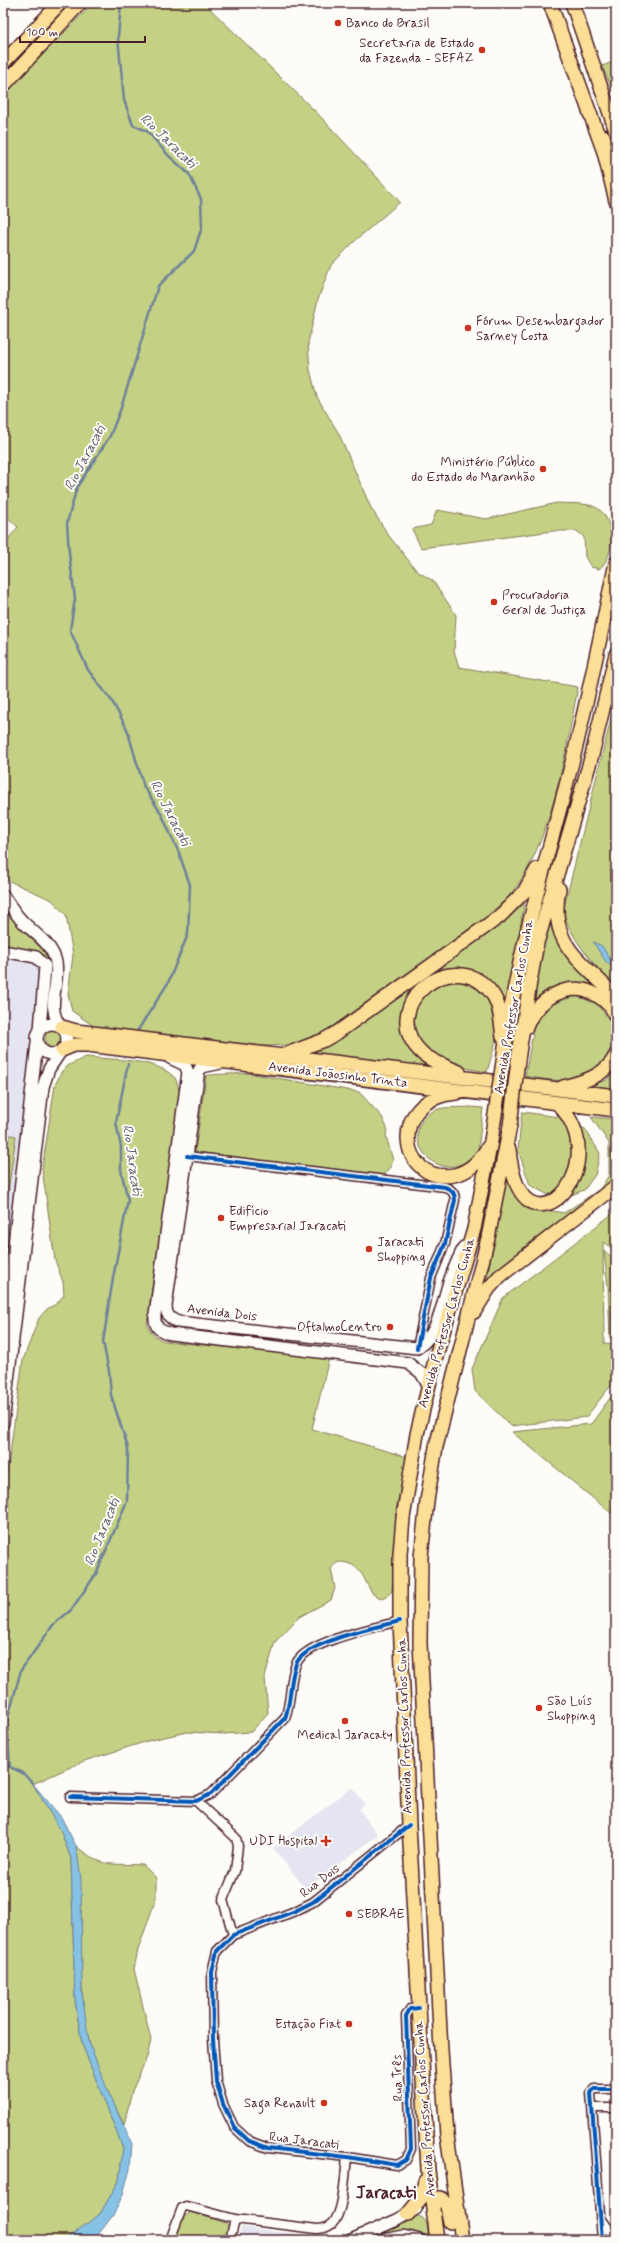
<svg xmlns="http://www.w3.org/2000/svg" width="619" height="2243" viewBox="0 0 619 2243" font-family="Mynerve,sans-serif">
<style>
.built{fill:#e4e5f0}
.green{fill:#c4d184;stroke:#877858}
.water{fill:#86c2e6;stroke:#6e819b}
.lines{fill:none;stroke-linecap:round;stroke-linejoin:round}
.stream{stroke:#6e819b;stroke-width:2.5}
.minor-casing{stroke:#4a1f2b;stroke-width:11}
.secondary-casing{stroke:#4a1f2b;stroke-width:14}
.primary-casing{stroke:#4a1f2b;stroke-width:16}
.minor{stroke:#fdfcf7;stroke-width:8}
.secondary{stroke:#fdfcf7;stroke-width:11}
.primary{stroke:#fcde96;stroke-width:13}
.primary-bridge-casing{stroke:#4a1f2b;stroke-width:16;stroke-linecap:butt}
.primary-bridge{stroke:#fcde96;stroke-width:13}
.cycleway-casing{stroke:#fdfcf7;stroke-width:6}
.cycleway{stroke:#0057b8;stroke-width:4}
.poi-dot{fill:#c8321e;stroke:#fdfcf7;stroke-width:1.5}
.labels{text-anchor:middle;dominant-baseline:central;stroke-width:4;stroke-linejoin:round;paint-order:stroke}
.poi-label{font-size:13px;fill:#4a1f2b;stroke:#fdfcf7;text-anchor:start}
.street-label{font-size:13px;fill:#4a1f2b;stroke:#fdfcf7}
.water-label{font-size:14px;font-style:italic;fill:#5f586c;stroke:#fdfcf7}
.district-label{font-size:17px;font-weight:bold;fill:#4a1f2b;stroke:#fdfcf7}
</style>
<rect width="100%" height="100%" fill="#fdfcf7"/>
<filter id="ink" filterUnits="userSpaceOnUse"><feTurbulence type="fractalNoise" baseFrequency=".025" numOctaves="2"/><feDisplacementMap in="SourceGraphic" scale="8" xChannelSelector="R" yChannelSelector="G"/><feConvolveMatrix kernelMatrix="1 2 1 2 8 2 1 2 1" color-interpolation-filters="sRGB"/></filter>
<g filter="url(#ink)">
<path class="built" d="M3 955 33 960 42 970 3 1291Z
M352 1787 365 1804 359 1809 378 1835 306 1889 273 1848Z
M241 2227 319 2237 315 2240H238Z"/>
<path class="green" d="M93 3H204L317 113 400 202 357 239 331 265 318 299 308 343 310 370 317 397 339 434 371 508 389 536 417 571 433 581 456 615 454 651 459 667 578 687C566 749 551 848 509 896 502 904 493 910 486 917L330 1028 309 1040 288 1045 264 1046 95 1027 72 1011 68 994 73 955 66 915 52 900 7 880 3 877V542L5 543 18 527 3 513V96Z
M616 61V98L602 66Z
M557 503C568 504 587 502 597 508 616 520 615 557 599 569L591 567 585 557 584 537 577 531H553L421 548 412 529 431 525 437 510 486 519Z
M616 699V987C595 966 571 940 563 911Z
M525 899 506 1009 501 996 487 980 477 974 428 979 404 1036 414 1052 432 1067 316 1053V1050L337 1040 488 933Z
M3 907 16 924 45 952 47 956 45 958 38 953 3 946Z
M552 910V922L616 1005 589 986 534 1003 535 980Z
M456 981C482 985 498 1006 497 1032 496 1045 490 1060 487 1072 469 1069 447 1065 431 1054 414 1043 407 1013 421 997 430 986 443 983 456 981Z
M576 996 597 1004 613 1025 616 1046C612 1052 608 1061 602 1067 583 1087 548 1080 525 1076L534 1027 550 1004Z
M45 1039a10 10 0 1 1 20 0a10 10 0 1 1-20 0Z
M86 1057C111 1060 157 1058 175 1078 178 1082 178 1089 180 1093L147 1323C150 1333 154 1337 164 1341L329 1358 312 1429 407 1457 396 1510 392 1591 388 1595 382 1598C379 1597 375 1596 373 1594 364 1582 363 1567 347 1563 339 1561 336 1562 331 1569L335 1588 331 1600 299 1617 275 1642 265 1677 268 1713 251 1732 224 1734 187 1732 151 1740 84 1761 33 1784 61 1831 71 1859 75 2000 82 2044 123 2148 119 2181 100 2214 67 2239 3 2240V1502L23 1360 39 1318 47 1309 56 1304 64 1295 63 1282 55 1260 42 1169 55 1085 62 1071 69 1065Z
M616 1067V1091L585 1087 607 1080Z
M247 1073 359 1092 382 1117 387 1128 386 1136 393 1160 391 1167 384 1175 195 1152 206 1076C208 1074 240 1074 247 1073Z
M470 1107 483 1108 478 1151C440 1195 393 1134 433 1111 442 1106 460 1108 470 1107Z
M522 1112 559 1117 585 1129 600 1153 595 1175 584 1190 569 1196 552 1197 530 1185 518 1150Z
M591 1117 616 1119V1182L486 1282 509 1169 535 1208 564 1213 600 1189 609 1175V1143Z
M3 1134 16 1136 7 1199 3 1198Z
M616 1211V1251L603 1242 604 1343 616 1344V1379L586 1417 511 1426 475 1391 472 1369 503 1298Z
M604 1251 616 1260V1338H610L608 1287Z
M616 1390V1517L512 1432 591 1424Z
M76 1846C104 1869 110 1863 143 1865L156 1878V1898L138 1950 134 1969 151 2040 147 2057 132 2091 124 2125C112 2099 95 2070 89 2041 74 1977 87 1911 76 1846Z
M191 2212 226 2223 229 2227 227 2240H175L184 2217Z
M415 2216C429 2216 428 2230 428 2240L413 2231 382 2233Z"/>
<path class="water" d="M593 942 602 946 611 961 616 962V969L606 962Z
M33 1784 61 1817 76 1846 81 1878 82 1993 89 2042 107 2089 132 2144 130 2169 123 2194 114 2214 94 2240H65L100 2214 119 2181 123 2148 82 2044 75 2000 71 1859 61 1831Z"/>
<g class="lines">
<path class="stream" d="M121 3 118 37 124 100 133 125 147 131 169 156 189 174 201 199 202 227 194 251 158 286 121 408 110 436 77 487 67 523 69 553 75 599 70 630 88 670 112 701 127 729 144 787 161 813 179 853 190 885 188 934 168 983 138 1030
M3 1765 10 1767
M33 1784 23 1773 10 1767 7 1721 21 1670 53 1625 71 1610 96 1574 127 1501 128 1448 111 1395 109 1371 103 1342 113 1278 128 1200 121 1170V1147L116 1122 128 1064"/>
<g class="minor-casing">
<path id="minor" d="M187 1156 445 1187C451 1189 455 1193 455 1200L445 1244 431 1278 417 1348
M70 1797 196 1801 211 1794 285 1718C292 1700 289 1681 296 1664 305 1641 378 1627 400 1621
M196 1801 236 1838 238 1846 235 1871 223 1900 233 1935
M409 1825 313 1902 295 1911 233 1935 217 1951 212 1972 213 2039 216 2081 223 2104 234 2127 249 2141 268 2148 347 2157 397 2165 406 2160 411 2149 406 2016 410 2009 419 2008
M592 2108H616
M600 2218 616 2240
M170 2240 182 2208 186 2206 235 2219 317 2229C322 2229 327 2228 332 2224 344 2213 345 2174 347 2157
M230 2240 235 2219
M602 2240 591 2093 594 2089H616"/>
</g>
<g class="secondary-casing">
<path id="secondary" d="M3 895C9 904 15 914 23 922 35 934 52 944 56 962 60 984 45 1007 61 1027
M3 951 36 957 45 966 40 1030
M37 1039a15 15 0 1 1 30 0a15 15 0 1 1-30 0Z
M170 1058 185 1065 188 1072 155 1315C154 1328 160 1331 171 1334L408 1363 421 1373 428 1385
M221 1063 202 1067 199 1070 166 1306C166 1315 170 1319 178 1322L417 1348C439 1336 442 1301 450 1279 454 1268 459 1257 464 1247
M3 1340 37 1043
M3 1423 43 1087 49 1069 61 1051
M351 2240 397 2220 416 2209
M384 2240 403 2236 420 2240"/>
</g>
<g class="primary-casing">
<path id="primary" d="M550 3 604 152 616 201
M572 3 616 131
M3 63 60 3
M3 86 80 3
M603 136 609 149 616 148
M559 889C548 945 581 960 616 997
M62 1027 76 1031 616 1096
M526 1027C537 999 569 978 598 996 606 1001 613 1008 616 1017
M62 1050 74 1045H88L616 1110
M284 1055 324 1040 338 1032 499 917 524 892 537 869
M504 1055C515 961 544 870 568 778 587 707 600 635 616 563
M518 1060 530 982 537 943 592 755 616 654
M459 1072C447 1067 433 1062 423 1054 372 1008 455 940 493 995 501 1007 501 1024 503 1037
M563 1087C583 1082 606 1076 616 1055
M456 1093C386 1099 399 1185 454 1175 469 1172 480 1161 488 1147
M509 1149C520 1268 619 1169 559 1105
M474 1312 489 1288 500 1276 616 1186
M431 2198H441L447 2206 450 2222
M408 2214 421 2198 425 2181
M437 2240 428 2170 409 1825 400 1621V1554L403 1518 417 1434 436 1356 474 1229 491 1141
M462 2240 447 2135 441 2050 420 1643 421 1557 427 1501 436 1447 488 1238 510 1126"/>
</g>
<use href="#minor" class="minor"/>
<use href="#secondary" class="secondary"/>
<use href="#primary" class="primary"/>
<g class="primary-bridge-casing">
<path id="primary-bridge" d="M510 1126 518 1060
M491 1141 504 1055"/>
</g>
<use href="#primary-bridge" class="primary-bridge"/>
<g class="cycleway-casing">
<path id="cycleway" d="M187 1156 445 1187C451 1189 455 1193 455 1200L445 1244 431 1278 417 1348
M70 1797 196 1801 211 1794 285 1718C292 1700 289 1681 296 1664 305 1641 378 1627 400 1621
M409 1825 313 1902 295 1911 233 1935 217 1951 212 1972 213 2039 216 2081 223 2104 234 2127 249 2141 268 2148 347 2157 397 2165 406 2160 411 2149 406 2016 410 2009 419 2008
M602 2240 591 2093 594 2089H616"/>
</g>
<use href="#cycleway" class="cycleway"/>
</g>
</g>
<g class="poi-dot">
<circle cx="338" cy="23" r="4"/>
<circle cx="482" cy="50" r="4"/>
<circle cx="468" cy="328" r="4"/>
<circle cx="543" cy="469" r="4"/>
<circle cx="494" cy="602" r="4"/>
<circle cx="221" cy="1218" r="4"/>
<circle cx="369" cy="1249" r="4"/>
<circle cx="390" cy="1327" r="4"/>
<circle cx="539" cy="1708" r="4"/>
<circle cx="345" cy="1721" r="4"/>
<path d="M324 1835h4v4h4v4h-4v4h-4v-4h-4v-4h4z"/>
<circle cx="349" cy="1914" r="4"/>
<circle cx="349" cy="2024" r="4"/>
<circle cx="324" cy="2103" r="4"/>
</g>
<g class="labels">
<g class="poi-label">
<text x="346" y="23">Banco do Brasil</text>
<text x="474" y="43" text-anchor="end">Secretaria de Estado<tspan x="474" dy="15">da Fazenda - SEFAZ</tspan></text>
<text x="476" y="321">Fórum Desembargador<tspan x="476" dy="15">Sarney Costa</tspan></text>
<text x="535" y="462" text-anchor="end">Ministério Público<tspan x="535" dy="15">do Estado do Maranhão</tspan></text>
<text x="502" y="595">Procuradoria<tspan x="502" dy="15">Geral de Justiça</tspan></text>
<text x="229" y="1211">Edifício<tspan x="229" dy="15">Empresarial Jaracati</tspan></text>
<text x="377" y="1242">Jaracati<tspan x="377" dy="15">Shopping</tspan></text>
<text x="382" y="1327" text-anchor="end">OftalmoCentro</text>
<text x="547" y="1701">São Luís<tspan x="547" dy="15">Shopping</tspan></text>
<text x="345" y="1735" text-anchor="middle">Medical Jaracaty</text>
<text x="317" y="1841" text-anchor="end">UDI Hospital</text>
<text x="357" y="1914">SEBRAE</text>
<text x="341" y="2024" text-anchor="end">Estação Fiat</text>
<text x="316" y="2103" text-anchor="end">Saga Renault</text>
</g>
<g class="street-label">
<text transform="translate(514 1007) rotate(-80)">Avenida Professor Carlos Cunha</text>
<text transform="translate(338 1075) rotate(7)">Avenida Joãosinho Trinta</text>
<text transform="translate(222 1313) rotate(7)">Avenida Dois</text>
<text transform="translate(447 1323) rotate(-74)">Avenida Professor Carlos Cunha</text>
<text transform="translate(405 1726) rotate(-92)">Avenida Professor Carlos Cunha</text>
<text transform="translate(320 1881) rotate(-38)">Rua Dois</text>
<text transform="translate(398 2078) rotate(-92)">Rua Três</text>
<text transform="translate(425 2109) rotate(-94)">Avenida Professor Carlos Cunha</text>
<text transform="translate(304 2141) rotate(7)">Rua Jaracati</text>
</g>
<g class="water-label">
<text transform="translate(168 141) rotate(44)">Rio Jaracati</text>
<text transform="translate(85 458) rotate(-62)">Rio Jaracati</text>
<text transform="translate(170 813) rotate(63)">Rio Jaracati</text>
<text transform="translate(132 1160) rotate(82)">Rio Jaracati</text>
<text transform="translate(102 1532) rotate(-68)">Rio Jaracati</text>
</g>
<g class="district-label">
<text x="386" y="2193">Jaracati</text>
</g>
</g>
<rect width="619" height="2243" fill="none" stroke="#fdfcf7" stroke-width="16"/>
<rect x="8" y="8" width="603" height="2227" fill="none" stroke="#4a1f2b" stroke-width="1.5" filter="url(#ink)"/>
<path d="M20 36v6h125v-6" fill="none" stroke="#4a1f2b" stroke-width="2"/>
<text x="26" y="36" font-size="12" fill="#4a1f2b" stroke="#fdfcf7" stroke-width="3" paint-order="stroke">100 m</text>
</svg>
